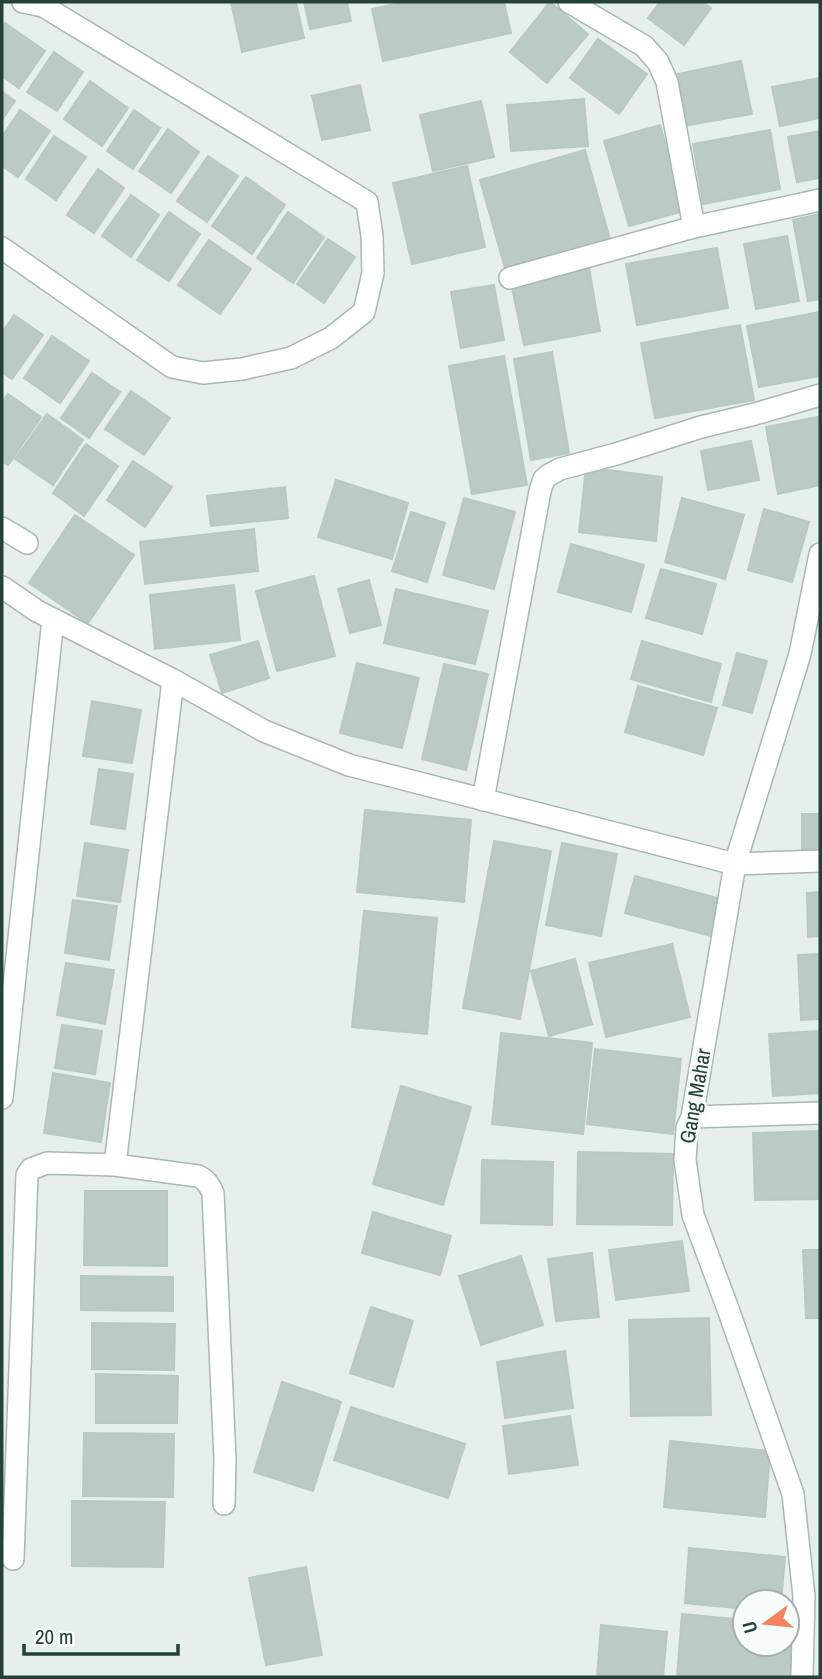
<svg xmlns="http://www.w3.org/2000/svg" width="822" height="1679" viewBox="0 0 822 1679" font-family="'Archivo Narrow',sans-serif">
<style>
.building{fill:#bbcac4;stroke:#b8c9c2;stroke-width:2}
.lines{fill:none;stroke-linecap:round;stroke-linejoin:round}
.minor-casing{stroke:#a8b8b2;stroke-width:24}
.minor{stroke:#fff;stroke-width:21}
.labels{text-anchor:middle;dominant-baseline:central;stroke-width:6;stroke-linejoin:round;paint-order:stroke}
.street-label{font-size:21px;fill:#24423a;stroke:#f7fbf9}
</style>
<rect width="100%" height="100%" fill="#e6efeb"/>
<path class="building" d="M231 2H296L304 38 242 52Z
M304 2H347L351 21 310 29Z
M405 2H504L511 33 383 61 372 9Z
M550 2 588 34 547 83 510 52Z
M660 2H702L711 8 684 45 648 18Z
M5 23 45 51 19 88 2 76V29Z
M598 39 647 74 619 114 570 78Z
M54 52 83 72 57 111 27 92Z
M741 61 752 114 688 125 678 74Z
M820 78V118L780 126 772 87Z
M90 81 128 108 102 146 64 119Z
M360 85 370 130 322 140 312 96Z
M2 92 15 101 2 120Z
M584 99 588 146 511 151 507 105Z
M481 101 494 157 433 171 420 115Z
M20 110 50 131 18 177 2 166V137Z
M134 110 160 128 133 169 107 151Z
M660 125 684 211 629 226 604 141Z
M168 129 199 152 171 193 139 171Z
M770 130 780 189 703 204 693 144Z
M820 131V178L797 182 788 137Z
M54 136 86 157 56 200 26 179Z
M585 150 611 243 506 272 480 180Z
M208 156 238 176 207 222 177 201Z
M467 166 485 247 412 264 393 183Z
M98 169 124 188 94 233 67 215Z
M246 177 285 205 252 254 212 226Z
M131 195 159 215 131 257 102 236Z
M169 212 200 234 169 281 137 260Z
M288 212 324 237 293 283 257 258Z
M820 214V299L808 301 793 220Z
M787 236 799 301 756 309 744 244Z
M328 239 355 257 324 303 297 284Z
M209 240 251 269 220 314 178 285Z
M717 248 728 308 637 325 626 264Z
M589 268 600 331 524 345 511 283Z
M494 285 504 340 461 348 451 292Z
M820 312V376L759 387 747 326Z
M14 315 43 335 12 379 2 372V333Z
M740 325 754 400 655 418 641 343Z
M52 336 89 361 60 403 24 378Z
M552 352 569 453 531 460 514 359Z
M504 356 527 485 472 494 449 366Z
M92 373 120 392 89 438 61 418Z
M131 391 170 418 144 455 105 429Z
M8 394 41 417 8 465 2 461V403Z
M47 414 83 440 53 485 15 459Z
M818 417 820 428V485L778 494 766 427Z
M751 441 759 480 708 490 701 451Z
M86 444 118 466 84 516 53 493Z
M133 461 172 487 145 527 107 500Z
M586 467 662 477 656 541 579 532Z
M336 480 408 503 392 559 318 537Z
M285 487 288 518 211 526 207 496Z
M464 498 515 512 494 589 443 575Z
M682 498 744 515 725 579 665 562Z
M764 509 809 522 792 582 748 570Z
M411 512 445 523 427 582 392 571Z
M75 515 134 555 88 623 29 583Z
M254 529 258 571 145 584 140 542Z
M571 544 644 565 631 612 558 592Z
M661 569 716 584 702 634 646 618Z
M314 576 335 656 277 671 256 591Z
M369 580 381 625 350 633 338 589Z
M234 585 240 640 155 649 150 595Z
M396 589 488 611 475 664 384 643Z
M258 641 269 678 222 693 210 655Z
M642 641 721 664 711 702 631 679Z
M737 653 767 661 752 713 723 705Z
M357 663 419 678 402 748 340 733Z
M444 664 488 674 466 770 422 759Z
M638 686 717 708 703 755 625 732Z
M92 701 141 710 132 763 83 756Z
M99 769 133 774 125 829 91 824Z
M365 810 471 820 464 902 357 892Z
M802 814H820V853H802Z
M494 841 551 851 520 1019 463 1008Z
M85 843 128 850 120 902 77 896Z
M562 843 617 854 601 936 546 925Z
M635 876 721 899 711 936 625 913Z
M820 892V936L808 937 807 893Z
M73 900 117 906 109 960 65 953Z
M364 911 437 918 427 1034 352 1027Z
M672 944 690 1017 606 1037 589 963Z
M820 954V1019L801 1020 798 955Z
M575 959 592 1024 549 1036 531 971Z
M66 963 114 970 105 1024 57 1015Z
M62 1025 102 1031 95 1074 55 1068Z
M820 1031V1093L773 1096 769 1034Z
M501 1033 592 1043 583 1134 492 1124Z
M595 1049 681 1059 673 1134 587 1124Z
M53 1073 110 1083 101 1142 44 1133Z
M401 1086 471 1107 443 1205 373 1184Z
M820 1131V1199L755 1200 753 1133Z
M578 1152 673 1154 672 1225 577 1224Z
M482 1160 553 1162 552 1225 481 1223Z
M85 1191H167V1266L84 1265Z
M373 1212 451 1236 440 1275 362 1253Z
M682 1241 689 1291 616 1300 609 1250Z
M803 1250H820V1318H806Z
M592 1253 599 1317 556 1321 548 1259Z
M521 1256 543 1325 481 1345 459 1276Z
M81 1276 173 1277V1311L81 1310Z
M371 1307 413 1321 393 1387 350 1373Z
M709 1318 711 1415 631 1416 629 1320Z
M92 1323 175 1324 174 1370 92 1369Z
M565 1351 573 1408 505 1418 497 1362Z
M96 1374 178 1376 177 1423H96Z
M282 1382 341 1402 313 1491 254 1472Z
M351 1407 465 1444 448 1498 334 1460Z
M570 1416 578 1465 509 1474 503 1426Z
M84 1433 174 1434 173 1497 83 1496Z
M670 1441 770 1451 765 1517 664 1507Z
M72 1501 165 1502 163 1567 72 1566Z
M689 1548 785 1557 781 1602H745V1609L685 1603Z
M306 1567 322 1655 266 1665 249 1578Z
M682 1614 745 1620V1644H787V1624L796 1625 791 1677H677Z
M601 1625 667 1632 663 1677H597Z"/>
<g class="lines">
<g class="minor-casing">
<path id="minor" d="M569 2 644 46 658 62 667 82 694 227 820 200
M2 248 172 367 203 373 242 369 291 358 331 338 364 312 373 273 372 236 367 202 43 6 23 2
M510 278 694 227
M2 528 27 543
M2 587 37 611 173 680 264 731 349 765 735 864 820 861
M483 800 540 491 544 479 549 475 560 469 616 454 701 427 755 414 820 395
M2 1098 53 619
M692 1117 820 1113
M115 1165 173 680
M13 1559 27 1175 31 1169 47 1163 115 1165 198 1176C206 1180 209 1184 213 1193L225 1459 224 1504
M802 1677 804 1596 793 1494 728 1309 693 1215 685 1160 687 1128 692 1117 735 864 800 654 820 554"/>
</g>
<use href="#minor" class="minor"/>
</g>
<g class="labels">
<g class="street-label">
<text transform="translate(695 1096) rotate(-80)">Gang Mahar</text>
</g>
</g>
<rect width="822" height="1679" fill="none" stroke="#24423a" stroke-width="7"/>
<g transform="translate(766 1623) rotate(255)"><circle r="33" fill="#f7fbf9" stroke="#a3b1ad" stroke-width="2"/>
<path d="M0-5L12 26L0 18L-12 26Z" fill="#f4845f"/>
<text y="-10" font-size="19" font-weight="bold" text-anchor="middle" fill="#24423a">U</text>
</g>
<path d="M24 1644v10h154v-10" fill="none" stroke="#24423a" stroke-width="3.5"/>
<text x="35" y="1644" font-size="21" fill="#24423a" stroke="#f7fbf9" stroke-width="5" paint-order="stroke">20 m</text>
</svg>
